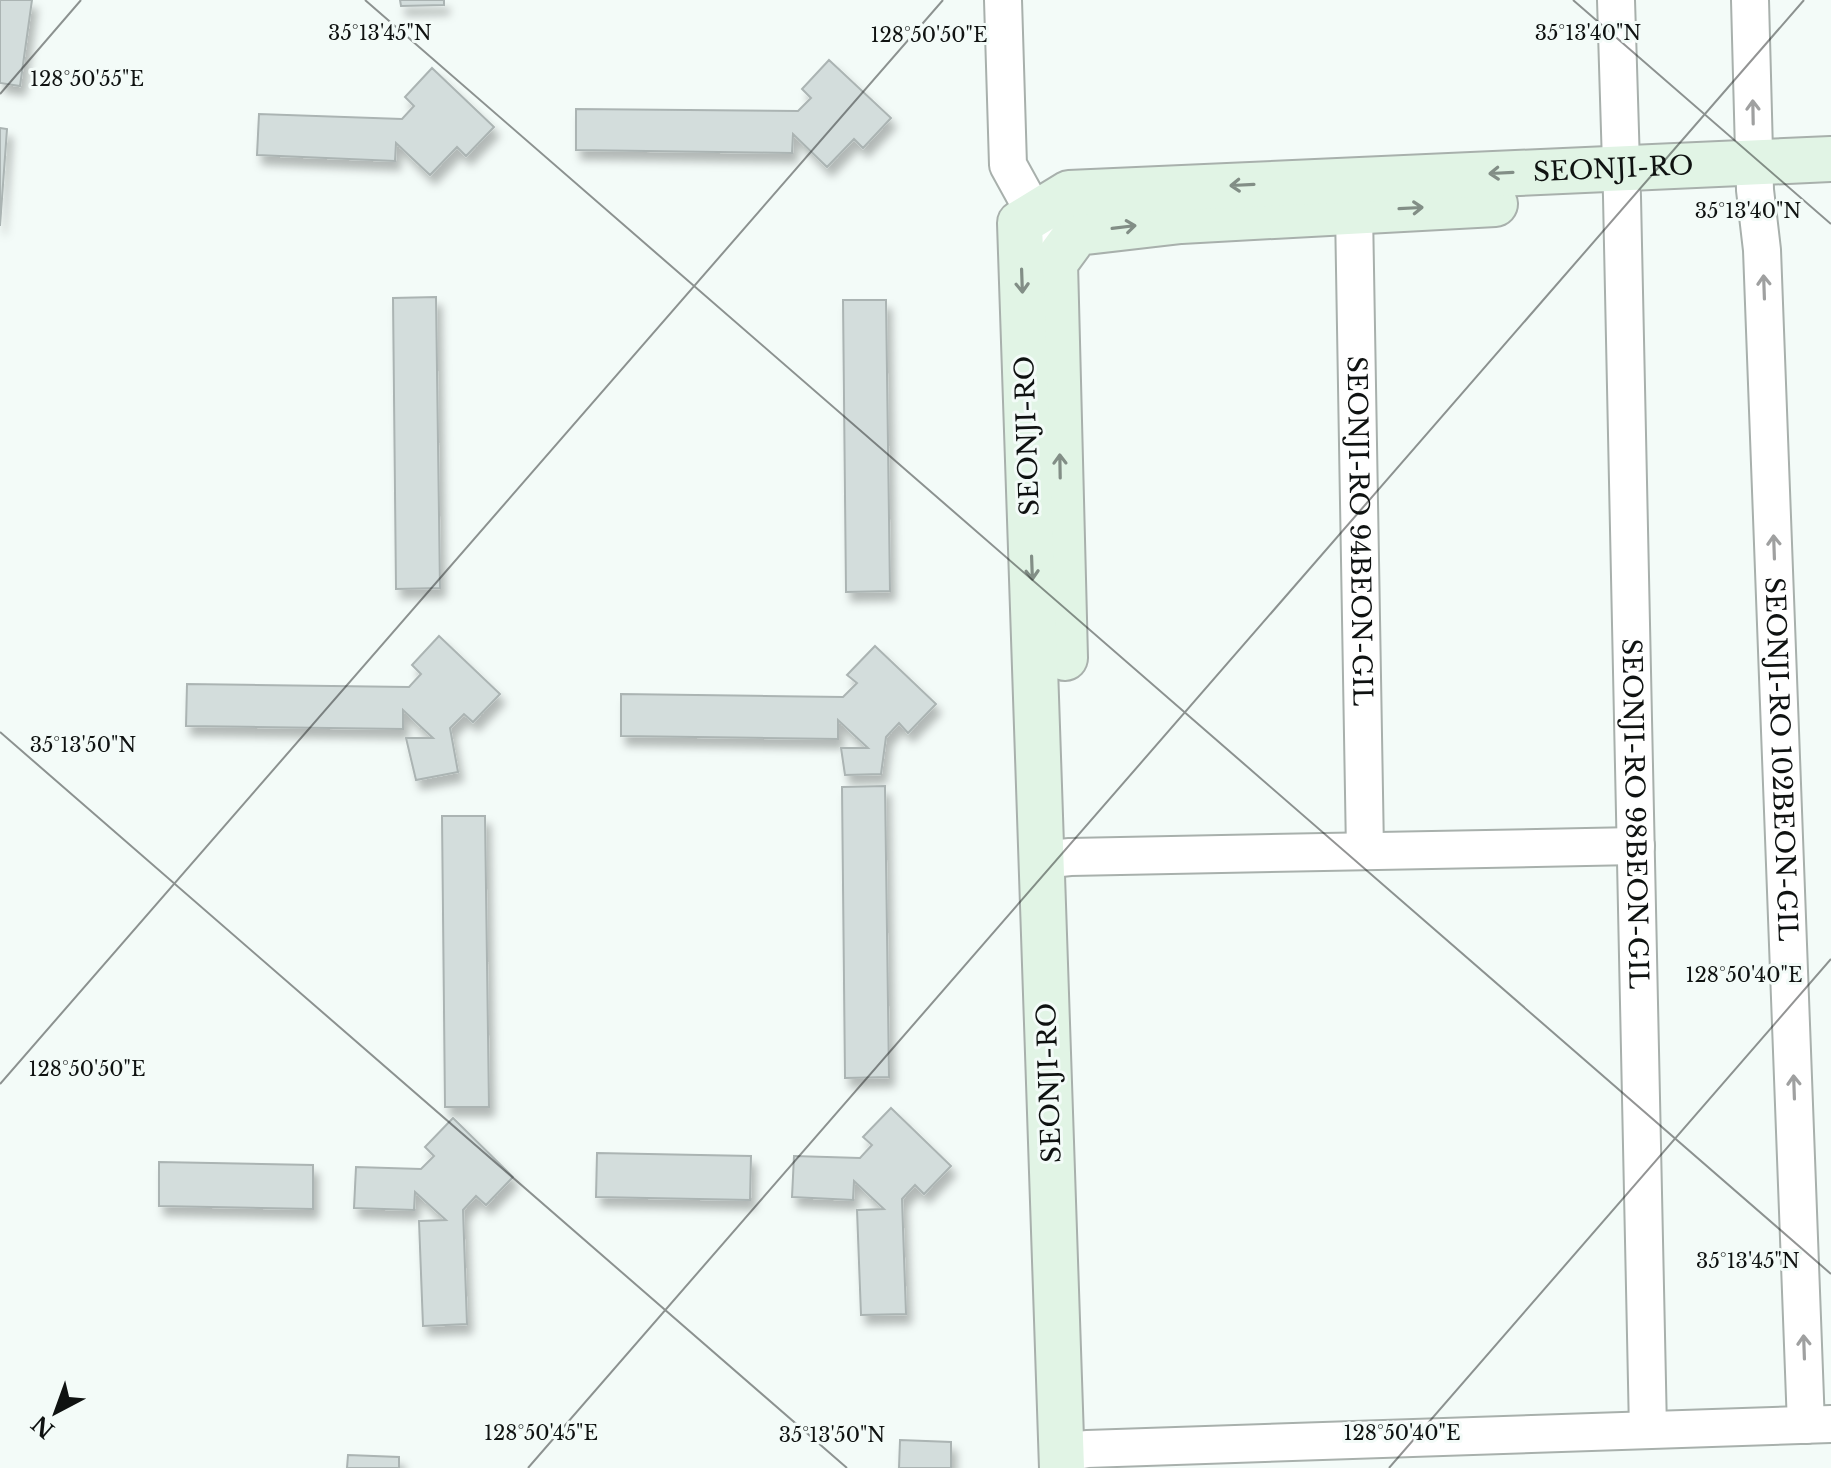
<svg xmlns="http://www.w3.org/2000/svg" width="1831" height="1468" viewBox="0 0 1831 1468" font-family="'Libre Baskerville',serif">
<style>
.building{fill:#d3dddc;stroke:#abb4b3;stroke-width:2;filter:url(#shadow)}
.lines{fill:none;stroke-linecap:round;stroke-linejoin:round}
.street-casing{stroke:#a8b0ac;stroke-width:40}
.secondary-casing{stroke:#a8b0ac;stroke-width:48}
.street{stroke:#fff;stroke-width:36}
.secondary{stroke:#e1f4e5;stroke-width:44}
.oneway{stroke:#9fa0a0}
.oneway2{stroke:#828e86}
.ticks{fill:none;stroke:#0f1211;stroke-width:2;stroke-opacity:0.45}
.labels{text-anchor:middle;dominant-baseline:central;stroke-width:6;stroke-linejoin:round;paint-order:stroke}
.street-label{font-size:26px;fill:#0f1211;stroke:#f3fbf8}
.ticks-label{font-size:20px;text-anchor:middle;fill:#0f1211;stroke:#f3fbf8;stroke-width:6;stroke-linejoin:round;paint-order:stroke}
</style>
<defs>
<filter id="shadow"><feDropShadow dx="5" dy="9" stdDeviation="4" flood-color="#0004"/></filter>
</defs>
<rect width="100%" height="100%" fill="#f3fbf8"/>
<path class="building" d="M0 0H32L20 86 0 83Z
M400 0H444V5L401 6Z
M829 60 891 118 863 148 854 139 827 167 793 134 792 153 576 150V109L798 111 811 98 802 89Z
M432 68 494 127 466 156 457 147 430 175 396 143 395 161 257 155 259 114 402 119 414 106 405 97Z
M0 128 7 129 0 226Z
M436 297 440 588 396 589 393 298Z
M843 300H886L890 591 846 592Z
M439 636 500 694 473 722 464 714 450 728 458 772 416 780 406 738H433L403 710V729L186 726 187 684 409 687 421 674 412 665Z
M875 646 936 704 908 733 899 723 886 737 881 774 845 775 841 748H868L838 720V739L621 736V694L843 697 857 683 847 675Z
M885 786 889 1077 845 1078 842 787Z
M442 816H485L489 1107H445Z
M891 1108 951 1166 924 1194 915 1185 902 1199 906 1314 861 1315 857 1210 884 1209 854 1181 853 1200 792 1197 794 1156 860 1158 872 1145 863 1137Z
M453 1118 513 1177 486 1205 476 1196 463 1210 467 1324 423 1326 419 1221 446 1220 415 1192 414 1210 354 1208 356 1167 421 1169 434 1156 425 1147Z
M597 1153 751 1156 750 1200 596 1197Z
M159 1162 313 1165V1209L159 1206Z
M900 1440 951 1442V1468H899Z
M348 1455 399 1457V1468H347Z"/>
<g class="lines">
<g class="street-casing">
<g id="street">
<path d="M1003 0 1008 165 1035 214 1065 249"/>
<path id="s1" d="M1616 0 1622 197 1648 1430"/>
<path id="s2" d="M1750 0 1755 190 1762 250 1806 1425"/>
<path id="s3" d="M1354 211 1365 851"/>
<path d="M1041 860 1070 857 1636 846"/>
<path d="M1061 1454 1087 1449 1831 1424"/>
</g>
</g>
<g class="secondary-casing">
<g id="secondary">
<path d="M1065 658 1055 263 1077 233 1181 221 1495 204"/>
<path id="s4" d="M1062 1468 1020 223 1069 193 1831 159"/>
</g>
</g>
<use href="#street" class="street"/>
<use href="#secondary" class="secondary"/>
</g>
<defs><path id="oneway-shaft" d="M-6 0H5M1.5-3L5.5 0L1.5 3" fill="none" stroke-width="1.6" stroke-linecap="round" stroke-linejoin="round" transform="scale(2)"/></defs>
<g class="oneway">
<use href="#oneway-shaft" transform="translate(1753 112) rotate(-91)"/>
<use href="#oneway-shaft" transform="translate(1764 287) rotate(-92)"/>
<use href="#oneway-shaft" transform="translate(1774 547) rotate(-92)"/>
<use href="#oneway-shaft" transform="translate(1794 1087) rotate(-92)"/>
<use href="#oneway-shaft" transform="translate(1804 1347) rotate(-92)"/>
</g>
<g class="oneway2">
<use href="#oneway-shaft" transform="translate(1501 173) rotate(177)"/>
<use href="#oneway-shaft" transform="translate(1242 185) rotate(177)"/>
<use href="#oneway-shaft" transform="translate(1411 208) rotate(-3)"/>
<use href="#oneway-shaft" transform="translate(1124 227) rotate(-7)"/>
<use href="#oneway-shaft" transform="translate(1022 281) rotate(88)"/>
<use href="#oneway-shaft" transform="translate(1060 466) rotate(-91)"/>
<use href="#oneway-shaft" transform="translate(1032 568) rotate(88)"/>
</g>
<path class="ticks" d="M365 0 1831 1274M1573 0 1831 224M0 94 81 0M0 732 847 1468M0 1084 943 0M528 1468 1804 0M1389 1468 1831 959"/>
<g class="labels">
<g class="street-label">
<text stroke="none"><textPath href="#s4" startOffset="1848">SEONJI-RO</textPath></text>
<text transform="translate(1027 436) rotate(-92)">SEONJI-RO</text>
<text stroke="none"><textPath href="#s3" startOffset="320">SEONJI-RO 94BEON-GIL</textPath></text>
<text stroke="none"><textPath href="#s2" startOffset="760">SEONJI-RO 102BEON-GIL</textPath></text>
<text stroke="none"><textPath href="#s1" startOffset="814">SEONJI-RO 98BEON-GIL</textPath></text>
<text transform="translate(1049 1083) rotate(-92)">SEONJI-RO</text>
</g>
</g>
<g class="ticks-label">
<text x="380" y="40">35°13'45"N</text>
<text x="1588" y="40">35°13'40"N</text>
<text x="929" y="42">128°50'50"E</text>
<text x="87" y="86">128°50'55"E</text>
<text x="1748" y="218">35°13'40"N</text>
<text x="83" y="752">35°13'50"N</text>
<text x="1744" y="982">128°50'40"E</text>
<text x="87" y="1076">128°50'50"E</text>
<text x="1748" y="1268">35°13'45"N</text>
<text x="541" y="1440">128°50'45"E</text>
<text x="1402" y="1440">128°50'40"E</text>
<text x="832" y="1442">35°13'50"N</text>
</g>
<g transform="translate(56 1412) rotate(221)" stroke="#f3fbf8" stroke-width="6" paint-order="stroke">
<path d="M0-6L14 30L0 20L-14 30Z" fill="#0f1211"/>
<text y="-12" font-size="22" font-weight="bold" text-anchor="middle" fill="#0f1211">N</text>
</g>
</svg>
